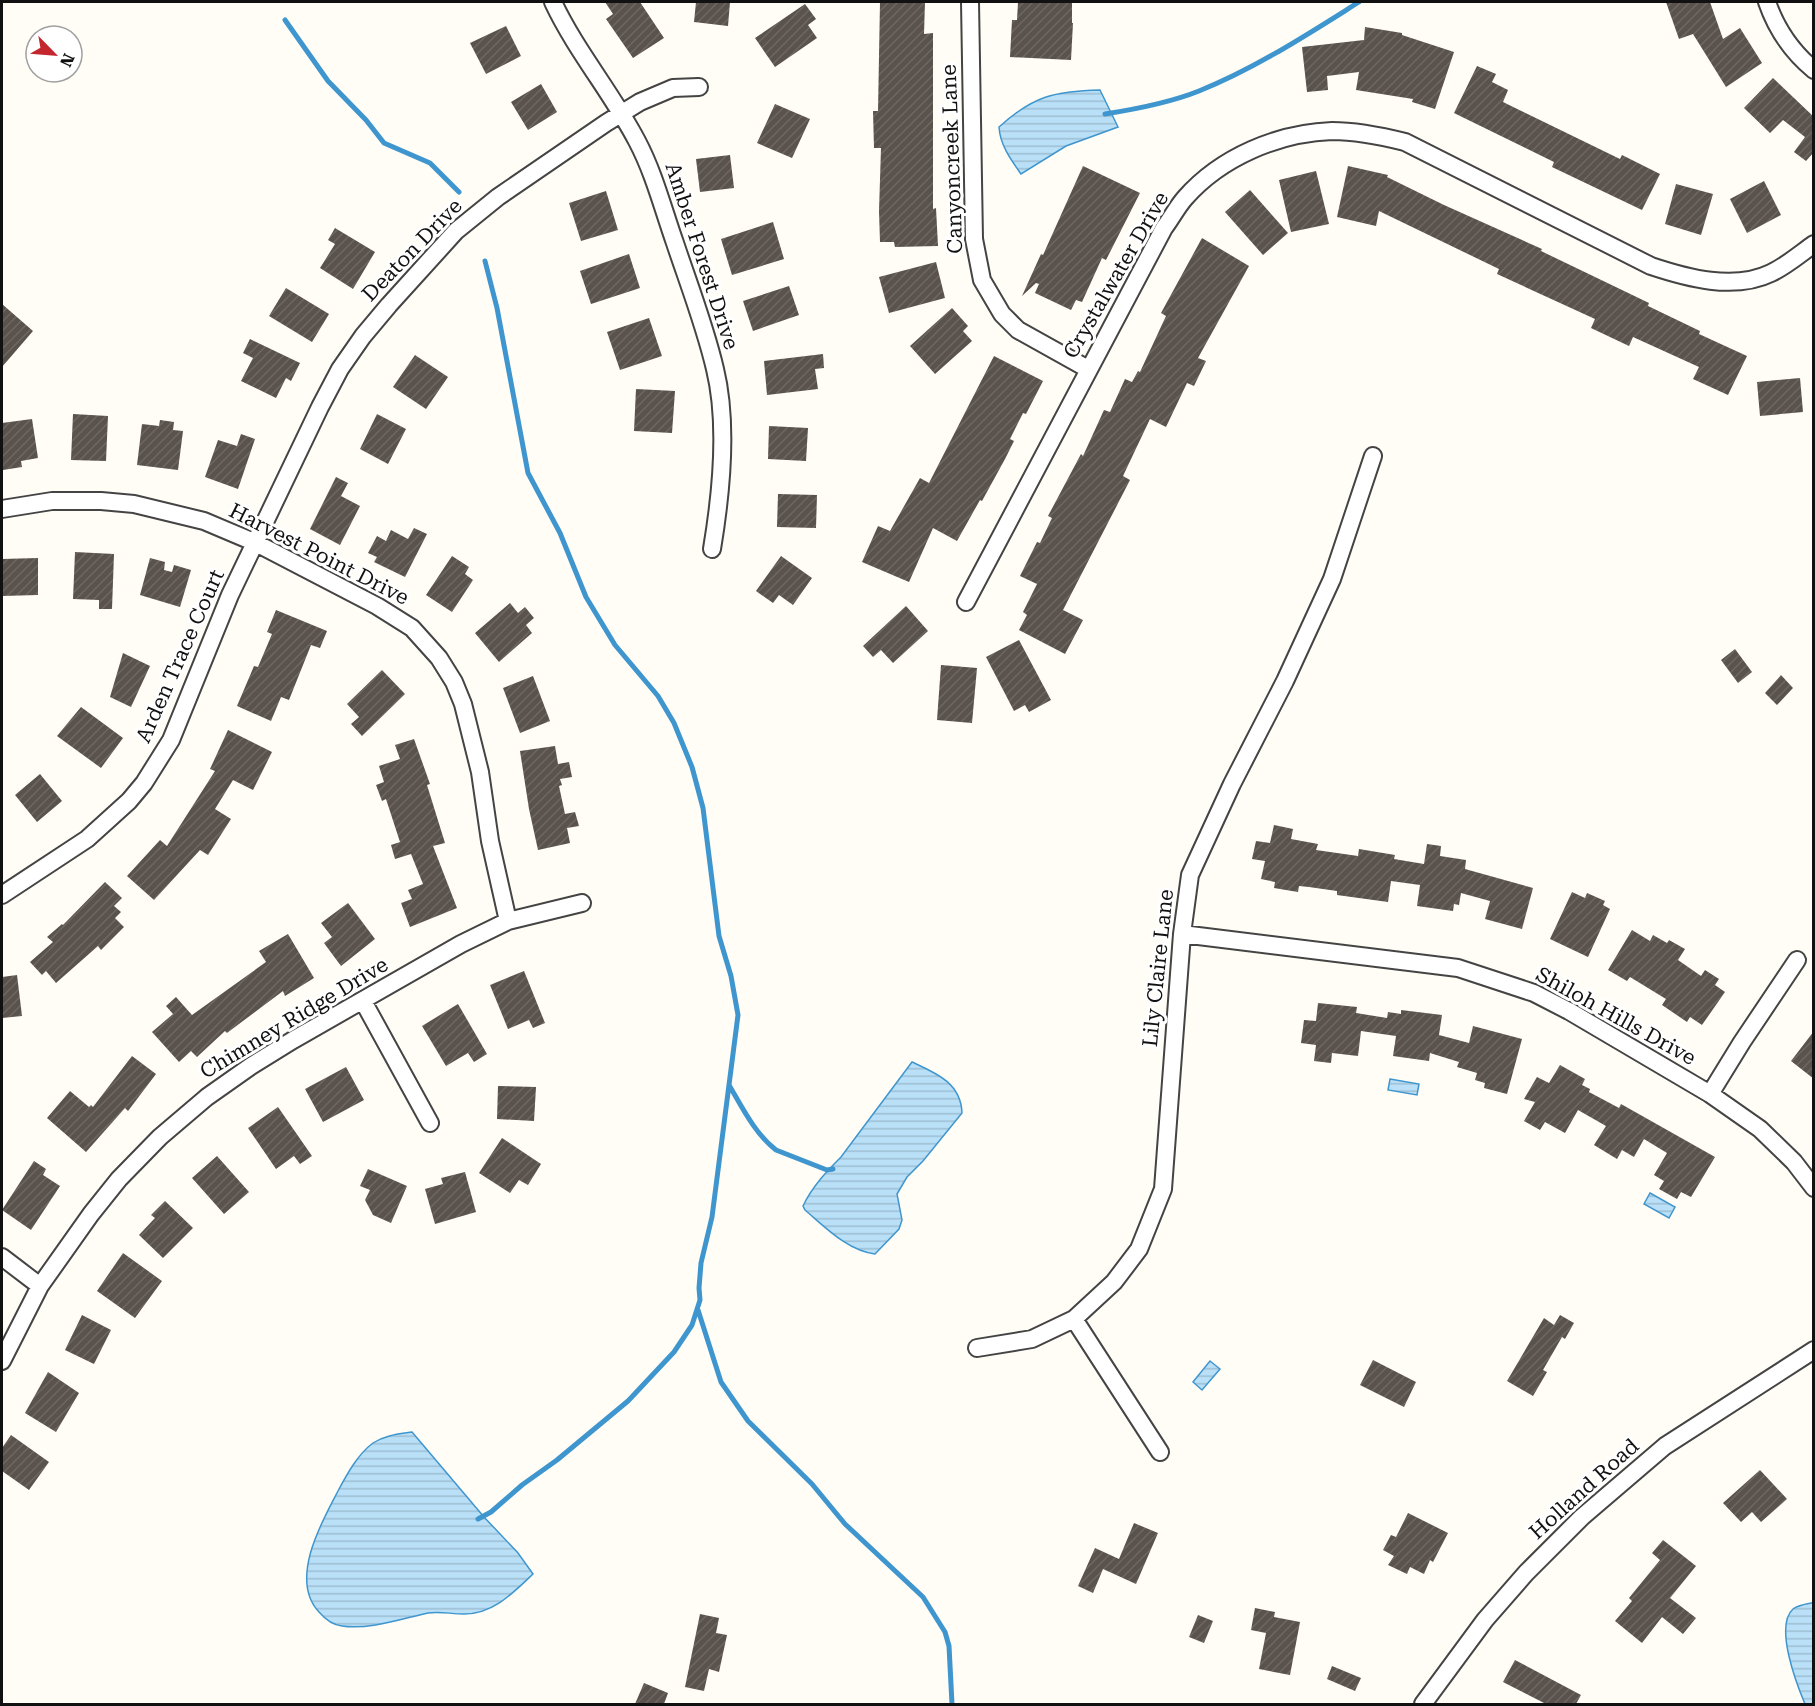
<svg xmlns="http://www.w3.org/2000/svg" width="1815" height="1706" viewBox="0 0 1815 1706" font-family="'Roboto Serif',serif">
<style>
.water{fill:url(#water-rules);stroke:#3f96cf;stroke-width:1.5}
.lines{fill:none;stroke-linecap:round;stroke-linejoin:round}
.stream{stroke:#3f96cf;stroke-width:5}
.building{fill:url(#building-hatch)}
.minor-casing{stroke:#444;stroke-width:20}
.minor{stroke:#fff;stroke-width:16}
.labels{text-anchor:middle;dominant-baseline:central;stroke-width:6;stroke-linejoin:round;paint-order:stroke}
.street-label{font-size:21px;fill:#111;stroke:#fff}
</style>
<defs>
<pattern id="water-rules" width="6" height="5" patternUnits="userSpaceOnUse" patternTransform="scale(1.5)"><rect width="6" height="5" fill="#b9e0f7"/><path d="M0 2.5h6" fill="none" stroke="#9ebfd3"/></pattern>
<pattern id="building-hatch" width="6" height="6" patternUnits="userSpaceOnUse" patternTransform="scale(1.5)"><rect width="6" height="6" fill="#5a524d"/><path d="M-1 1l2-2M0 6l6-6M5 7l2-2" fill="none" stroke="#6d6662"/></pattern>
</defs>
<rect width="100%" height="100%" fill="#fffdf5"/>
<path class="water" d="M1100 90 1118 127 1066 146 1021 174C1011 160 1000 145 999 127 1033 96 1055 91 1100 90Z
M912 1062C936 1073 961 1083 962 1113L923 1161 907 1177 897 1194 902 1220 899 1229 875 1254C848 1251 825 1227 805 1210L803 1206C812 1187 826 1172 841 1157Z
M1390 1079 1419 1084 1417 1095 1388 1090Z
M1650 1193 1675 1207 1669 1218 1644 1204Z
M1210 1361 1220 1369 1202 1390 1193 1382Z
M412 1432 484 1517 518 1553 533 1574C513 1593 493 1614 464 1614 451 1614 440 1611 428 1613 401 1619 369 1630 342 1626 333 1625 325 1619 319 1612 289 1580 321 1523 338 1491 347 1474 358 1454 373 1443 385 1435 399 1434 412 1432Z
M1811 1603H1814L1813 1704H1805C1797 1685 1774 1626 1793 1609 1798 1605 1806 1604 1811 1603Z"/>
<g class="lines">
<path class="stream" d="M285 20 328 81 366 120 384 143 430 163 459 192
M1105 114C1137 109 1169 103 1199 91 1256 68 1308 34 1359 2
M729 1085C742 1107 755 1134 776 1150L827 1170 833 1169
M698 1310 721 1382 748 1421 812 1484 845 1524 923 1597 945 1632 949 1646 952 1704
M478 1519 491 1512 522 1485 557 1460 628 1401 674 1352 692 1325 700 1300 699 1288 701 1263 712 1217 738 1015 731 976 719 936 703 808 692 767 674 723 658 696 615 645 586 597 560 533 528 473 497 308 485 261"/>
</g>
<path class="building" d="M605 2H640L664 38 633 58 606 19 613 14Z
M696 2H730L728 26 694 22Z
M880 2H925L924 34 933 33V209L936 208 938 246 895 247 894 242H880L879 211 881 148H874L873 111H878Z
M1018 2H1072V23H1073L1071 60 1010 57 1012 20H1017Z
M1666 2H1710L1723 39 1740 28 1762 63 1726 87 1693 34 1679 39Z
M805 4 816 19 808 25 817 38 775 67 755 38Z
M506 26 521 56 486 74 470 43Z
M1365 27 1402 33V35L1454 52 1435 109 1412 102 1413 99 1356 90 1359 72 1327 76 1328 90 1307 92 1302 47 1364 40Z
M1477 66 1496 74 1492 82 1508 90 1503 102 1620 159 1622 155 1660 174 1642 210 1552 167 1554 162 1454 113Z
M1773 78 1814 117V152L1806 161 1794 152 1805 137 1783 120 1770 133 1744 108Z
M541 84 557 112 528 130 511 102Z
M775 104 810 119 792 158 757 143Z
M730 155 734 188 700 192 696 159Z
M1083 166 1140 193 1106 260 1102 258 1082 302 1076 300 1071 310 1035 293 1039 284 1036 283 1022 296 1041 254 1043 255Z
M1348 166 1388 175 1387 177 1444 205 1542 249 1541 251 1649 303 1648 306 1700 331 1699 334 1747 356 1728 395 1693 379 1699 367 1633 337 1629 346 1591 328 1595 319 1497 274 1499 269 1379 211 1376 226 1337 217Z
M1316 171 1329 224 1291 232 1279 180Z
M1764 181 1781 215 1747 233 1730 199Z
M1676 184 1713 194 1701 235 1665 224Z
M1250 190 1288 233 1263 255 1225 212Z
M606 191 618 230 581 241 569 203Z
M773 222 784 259 732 275 721 239Z
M335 228 375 252 353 289 320 268 335 244 328 240Z
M1202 238 1249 266 1198 358 1206 361 1194 386 1187 383 1166 427 1150 419 1123 476 1130 480 1063 610 1083 620 1065 654 1019 630 1027 615 1023 612 1037 584 1020 576 1037 542 1040 543 1052 518 1048 516 1081 454 1083 456 1104 410 1110 412 1125 379 1132 382 1138 371 1140 372 1166 316 1161 313Z
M629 254 640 288 591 304 580 271Z
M936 262 945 298 889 313 879 277Z
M789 286 799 315 753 331 743 301Z
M286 288 329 314 312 342 269 316Z
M2 304 33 331 2 367Z
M952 308 968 326 963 331 972 341 935 374 910 346Z
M649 318 662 356 620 370 607 332Z
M250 339 300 363 291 381 286 378 276 398 241 381 253 358 243 353Z
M823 354 824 368 815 369 818 389 767 395 764 361Z
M415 355 448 377 426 409 393 387Z
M994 356 1043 381 1026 414 1023 413 1010 439 1014 441 1005 459 982 501 980 500 957 541 933 528 909 582 862 562 878 526 890 531 920 478 929 483Z
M1800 378 1803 412 1760 416 1757 382Z
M636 389 675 391 672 433 634 431Z
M73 414 108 416 106 461 71 460Z
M377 414 406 429 388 464 360 449Z
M32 419 38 458 21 461 22 467 3 470 2 423Z
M160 420 174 422 173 430 183 431 178 470 137 465 142 424 159 426Z
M769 426 808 428 806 461 768 459Z
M241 434 255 439 238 489 205 477 218 440 237 446Z
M336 477 348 483 341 496 360 506 340 545 310 529Z
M778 494 817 495 816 528 777 527Z
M414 528 427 534 405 577 374 562 377 557 368 553 377 536 386 541 391 530 408 539Z
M75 552 114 554 112 609H99V600L73 599Z
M452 556 469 567 465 574 473 580 452 612 426 595Z
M781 556 812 578 793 605 779 595 773 603 756 591Z
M38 558V595L2 596V559Z
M150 558 165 562 164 570 172 572 174 565 191 570 180 607 140 595Z
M510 603 518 613 525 607 534 618 526 625 532 633 499 662 475 633Z
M906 606 928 631 893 663 881 650 873 657 863 646Z
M276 610 327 631 320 648 311 645 289 700 281 697 271 721 237 706 254 666 258 667 272 634 267 632Z
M1019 640 1051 700 1029 712 1025 705 1014 711 986 657Z
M1735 649 1752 672 1738 683 1721 660Z
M123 653 150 666 131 707 110 697Z
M941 665 977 668 972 723 937 720Z
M382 670 405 694 362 736 351 724 359 717 347 704Z
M1781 675 1793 688 1777 705 1765 693Z
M533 676 550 721 520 733 503 688Z
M81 707 123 738 101 768 57 736Z
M228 730 272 752 253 790 233 780 215 809 231 819 208 855 200 850 154 900 127 876 160 840 167 846 215 771 210 769Z
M414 739 430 784 427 785 445 843 433 846 457 908 410 927 401 903 412 899 408 890 423 884 411 854 395 859 391 845 400 842 386 799 382 801 376 785 384 782 379 766 400 759 395 745Z
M555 746 558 764 569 762 572 777 560 779 562 785 559 786 565 814 575 812 579 826 567 828 570 843 538 850 529 809 520 751Z
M40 774 62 801 37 822 15 795Z
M1274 825 1293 829 1291 839 1318 844 1316 850 1358 856 1359 849 1395 855 1394 859 1424 864 1427 844 1441 846 1440 856 1466 860 1465 869 1533 888 1522 929 1485 919 1490 901 1461 893 1459 905 1454 904 1453 911 1417 906 1420 885 1391 881 1388 902 1337 895V891L1309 887 1299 886 1298 892 1274 888 1275 882 1261 879 1265 861 1252 859 1256 841 1270 843Z
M105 882 122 898 114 906 121 912 115 918 124 927 101 950 98 946 56 983 46 971 42 975 30 962 53 942 47 937 62 924 63 925Z
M1572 892 1585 898 1587 893 1605 901 1603 905 1610 909 1588 957 1550 939Z
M348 903 375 939 341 966 324 943 332 937 321 923Z
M1632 930 1650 941 1653 935 1667 943 1669 940 1685 949 1678 960 1701 976 1705 970 1719 979 1715 985 1725 992 1702 1025 1690 1017 1687 1022 1662 1005 1666 999 1630 977 1627 981 1608 970Z
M288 934 314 978 285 996 283 991 227 1033 225 1031 197 1057 191 1051 179 1062 152 1032 173 1014 166 1006 176 997 192 1015 266 962 259 951Z
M524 971 545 1023 533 1028 529 1020 508 1029 490 985Z
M17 975 22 1016 2 1018V977Z
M1318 1003 1357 1007 1356 1013 1387 1018 1388 1012 1401 1014V1010L1442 1015 1439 1035 1469 1043 1473 1026 1522 1039 1507 1094 1484 1088 1485 1083 1475 1080 1477 1073 1457 1067 1459 1062 1430 1053 1429 1061 1393 1056 1396 1036 1361 1031 1358 1056 1332 1053 1331 1063 1314 1061 1316 1045 1301 1043 1304 1020 1316 1021Z
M458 1004 487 1054 474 1062 468 1053 446 1066 422 1026Z
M1814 1031V1079L1791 1061Z
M132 1056 156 1074 128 1111 125 1108 86 1152 47 1118 70 1091 89 1107 91 1105 93 1107Z
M1560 1065 1585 1079 1582 1085 1590 1089 1589 1092 1619 1108 1621 1104 1715 1157 1691 1197 1681 1192 1677 1199 1659 1189 1664 1181 1654 1175 1667 1153 1644 1139 1634 1157 1622 1150 1617 1159 1594 1145 1606 1126 1578 1110 1565 1133 1545 1122 1540 1130 1524 1121 1535 1102 1524 1099 1537 1077 1549 1083Z
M346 1067 364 1100 323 1122 305 1089Z
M498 1086 536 1087 534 1121 497 1119Z
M278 1107 312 1156 300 1164 294 1156 276 1169 248 1128Z
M502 1138 541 1164 528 1185 519 1180 510 1193 479 1173Z
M217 1156 249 1192 224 1214 192 1178Z
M34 1161 46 1169 43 1175 60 1186 31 1230 2 1210Z
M368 1169 407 1186 391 1223 373 1215 365 1200 370 1190 360 1186Z
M465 1172 476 1212 435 1224 425 1189 443 1184 441 1178Z
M165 1201 193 1228 163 1258 139 1235 155 1218 151 1215Z
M123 1253 162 1281 135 1318 97 1291Z
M82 1315 111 1330 94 1364 65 1350Z
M1560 1315 1574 1323 1565 1339 1562 1337 1543 1370 1547 1372 1533 1396 1507 1381 1544 1318 1554 1325Z
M1373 1360 1416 1382 1404 1407 1360 1385Z
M48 1372 79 1393 56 1432 25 1413Z
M11 1435 49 1462 29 1490 2 1471V1448Z
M1760 1470 1787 1499 1761 1522 1752 1512 1741 1522 1723 1503Z
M1408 1513 1448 1533 1433 1562 1430 1560 1424 1574 1410 1567 1407 1574 1388 1565 1394 1556 1383 1550 1391 1535 1396 1537Z
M1134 1523 1158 1533 1136 1584 1103 1569 1093 1593 1078 1586 1095 1548 1119 1559Z
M1663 1540 1696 1566 1670 1598 1696 1618 1683 1634 1662 1617 1642 1643 1615 1621 1632 1601 1629 1598 1660 1560 1652 1553Z
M1255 1608 1275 1612 1274 1617 1300 1622 1290 1675 1259 1669 1266 1633 1251 1630Z
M700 1614 719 1618 716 1633 727 1635 719 1672 709 1669 704 1691 685 1687Z
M1198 1615 1213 1621 1204 1643 1189 1637Z
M1515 1660 1581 1695 1576 1704H1546L1503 1682Z
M1332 1666 1361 1678 1355 1691 1327 1679Z
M644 1683 668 1693 664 1704H635Z"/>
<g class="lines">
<g class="minor-casing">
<path id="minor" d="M553 2C576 51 612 93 637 141 654 173 663 209 675 243 689 285 705 326 715 369 728 422 721 495 712 549
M970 2 974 239 982 280 1002 314 1018 330 1088 369
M1767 2C1776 28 1792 52 1814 70
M2 509 52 501H101L134 504 204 521 256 543 377 606 412 628 439 658 454 682 463 704 480 772 490 841 508 921
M966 602 1164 228C1171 219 1177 207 1185 198 1221 157 1278 133 1332 131 1357 131 1381 136 1405 142L1651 266C1687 278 1734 291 1771 273 1786 266 1800 254 1814 244
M2 895 87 839 129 801 144 783 171 740 230 595 320 407 340 369 363 336 389 305 456 231 498 197 606 123 640 102 673 88 699 87
M1182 934 1458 968 1534 993 1569 1011 1710 1094 1760 1129 1794 1162 1814 1188
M363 1001 430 1123
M1710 1094 1742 1042 1797 960
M2 1257 40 1286
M1074 1319 1160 1452
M977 1348 1032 1339 1074 1319 1114 1282 1139 1249 1163 1189 1182 934 1190 875 1232 784 1285 681 1332 579 1373 456
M2 1361 40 1286 91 1214 119 1179 160 1137 207 1097 251 1066 293 1040 461 944 508 921 582 903
M1423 1704 1485 1620 1526 1573 1582 1517 1665 1446 1814 1350"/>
</g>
<use href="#minor" class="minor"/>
</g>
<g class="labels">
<g class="street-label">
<text transform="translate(952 159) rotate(-92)">Canyoncreek Lane</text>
<text transform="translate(412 250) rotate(-46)">Deaton Drive</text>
<text transform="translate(702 256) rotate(72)">Amber Forest Drive</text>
<text transform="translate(1116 275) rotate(-60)">Crystalwater Drive</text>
<text transform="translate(319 554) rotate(27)">Harvest Point Drive</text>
<text transform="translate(180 656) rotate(-66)">Arden Trace Court</text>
<text transform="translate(1158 968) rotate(-84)">Lily Claire Lane</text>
<text transform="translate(1616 1016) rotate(29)">Shiloh Hills Drive</text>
<text transform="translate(294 1018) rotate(-31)">Chimney Ridge Drive</text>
<text transform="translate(1584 1489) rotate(-42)">Holland Road</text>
</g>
</g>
<rect width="1815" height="1706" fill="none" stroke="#111111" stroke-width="6"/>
<g transform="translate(54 54) rotate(115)"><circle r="28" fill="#ffffff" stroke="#a0a0a0" stroke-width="1.5"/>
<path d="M0-4.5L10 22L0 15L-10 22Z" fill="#c4262e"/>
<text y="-9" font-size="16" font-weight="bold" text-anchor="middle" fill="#111111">N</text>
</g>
</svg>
